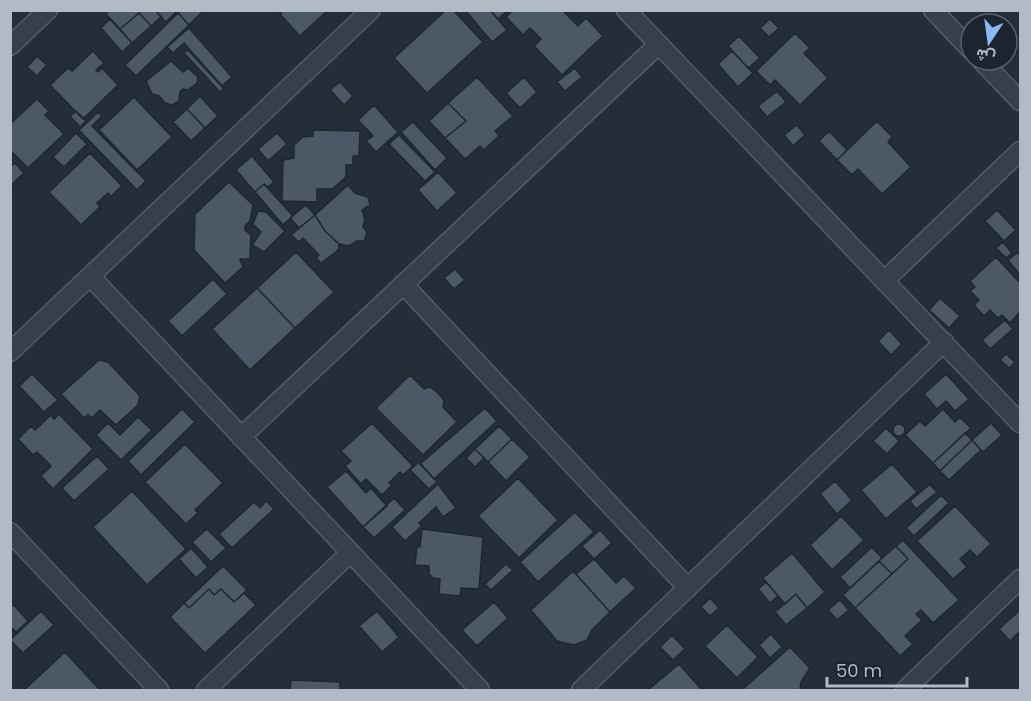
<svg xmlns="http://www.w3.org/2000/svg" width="1031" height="701" viewBox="0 0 1031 701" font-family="Poppins,Vazirmatn,sans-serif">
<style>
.building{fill:#4c5865;stroke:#1e2731;stroke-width:1.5}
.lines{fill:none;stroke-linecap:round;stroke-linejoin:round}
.street-casing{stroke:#555d68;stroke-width:21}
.street{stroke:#37404a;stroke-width:18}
</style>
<rect width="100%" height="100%" fill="#232e39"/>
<path class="building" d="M110 10H155L161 17 151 26 139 13 120 29 106 14Z
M155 10H175L176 12 166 22Z
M181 10H204L189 25 178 13Z
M284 10H328L300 36 280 14Z
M446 10H453L483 42 427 93 394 58Z
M465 10H490L507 30 492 42Z
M490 10H508L498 19Z
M513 10H562L578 26 586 18 603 36 562 75 534 46 541 39 530 28 523 35 506 17Z
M139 13 151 26 132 43 120 29Z
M178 13 189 25 136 76 125 65Z
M110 19 132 43 122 52 101 28Z
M770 19 779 28 769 37 760 28Z
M189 28 232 77 222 86 184 43 173 53 167 47Z
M795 33 810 48 804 53 828 78 800 105 775 80 770 85 756 71Z
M739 36 760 58 748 68 728 46Z
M188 50 224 89 220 92 184 53Z
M93 51 104 63 96 70 98 72 102 68 118 85 83 119 50 85 68 68 72 71Z
M732 51 753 73 738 87 718 64Z
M37 56 47 65 37 76 27 67Z
M171 61 183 72 188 68 198 77 197 83 188 90 183 89 180 92 179 101 172 105 165 103 159 96 152 94 146 81Z
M575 68 582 77 565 91 557 82Z
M477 77 513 116 495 131 499 136 484 150 480 146 465 159 445 138 466 121 448 103Z
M524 77 537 92 520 108 506 93Z
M340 82 353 96 344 105 330 90Z
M777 91 786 102 767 117 758 106Z
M200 96 218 116 205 128 187 109Z
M134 97 172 137 137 170 99 130Z
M37 99 49 111 45 115 64 134 28 168 10 150V124Z
M448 103 466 121 445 138 429 121Z
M374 105 398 132 376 152 366 141 373 136 358 120Z
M187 109 205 128 191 141 173 122Z
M76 111 86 121 80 127 70 116Z
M98 112 102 116 92 126 146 181 137 190 79 130Z
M877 121 892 137 888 142 911 167 882 194 858 169 852 175 837 160Z
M413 122 447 158 435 170 401 132Z
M797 125 805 135 793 146 784 135Z
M313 130 360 131 359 156H353V165H346V177L332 189H317V202L282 201 283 160 294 158V145L303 137 313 136Z
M829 131 847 150 837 160 819 141Z
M76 133 87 144 64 167 53 157Z
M277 133 287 144 268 161 258 149Z
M399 135 435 172 425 181 389 144Z
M90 153 122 186 111 196 108 193 97 203 100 207 81 225 49 192Z
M252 156 274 182 268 187 264 184 255 192 236 170Z
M15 163 24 173 10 186V167Z
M438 172 457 193 437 211 418 190Z
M229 182 253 205 250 221 245 226V230L251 235 250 259H240L243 267 225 283 194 250 195 214Z
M264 184 293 216 283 225 255 192Z
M348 185 355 193 368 197 370 205 362 210 365 219 363 227 367 232 364 241H357L349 246 339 244 325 231 315 215Z
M306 205 315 215 299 228 290 218Z
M997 210 1016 230 1004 241 985 221Z
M258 211 266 212 285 231 264 252 252 245 261 232 253 224Z
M315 215 325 231 339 244V248L336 252 321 263 316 258 319 255 303 238 299 242 291 235Z
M1003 242 1012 253 1006 258 996 248Z
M296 252 334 292 295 328 257 288Z
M1018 252 1020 255V275L1008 260Z
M996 257 1020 283V312L1010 323 1002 315 998 318 990 310 984 316 974 305 979 300 970 291 975 287 970 281Z
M455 269 465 280 454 289 444 278Z
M213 279 227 294 182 336 168 321Z
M257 288 295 328 250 370 212 329Z
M940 298 960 316 949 328 929 310Z
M1005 320 1013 329 990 349 982 340Z
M889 330 902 344 891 355 878 341Z
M1006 354 1015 362 1009 368 1000 360Z
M99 360 108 362 140 396 138 405 116 425 100 410 92 418 88 415 84 418 61 394Z
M32 374 58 400 44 412 19 386Z
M946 374 969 399 955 411 946 401 937 409 924 394Z
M410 375 424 389 430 387 437 392 444 400 443 407 457 422 423 455 376 408Z
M485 408 497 421 434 479 420 464Z
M182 409 195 422 141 475 128 461Z
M943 409 955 422 960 417 971 428 933 463 905 435 920 421 925 426Z
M59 414 93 449 53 489 41 476 51 466 37 452 33 455 18 439 31 426 35 430 51 415 54 419Z
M138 417 152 430 121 460 96 435 108 423 120 435Z
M372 423 413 466 403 475 400 472 389 483 392 485 382 495 366 479 361 484 345 466 351 461 341 451Z
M991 423 1002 435 983 452 972 440Z
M893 430a6 6 0 1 1 12 0a6 6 0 1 1-12 0Z
M499 426 512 439 488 462 475 449Z
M886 428 899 441 887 454 873 441Z
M965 433 972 440 940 471 933 463Z
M512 439 530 457 506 481 488 462Z
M972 440 981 450 949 480 940 471Z
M185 444 223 483 195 510 198 513 186 524 145 482Z
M475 449 484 458 475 467 466 458Z
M97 456 109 469 74 501 62 488Z
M419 462 437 482 429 489 410 470Z
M892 464 917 492 886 519 861 490Z
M346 471 366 493 371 488 387 506 363 527 327 487Z
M518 478 558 520 519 558 478 516Z
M835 481 852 500 837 514 820 494Z
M438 484 456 508 443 517 436 507 419 523 422 526 405 541 392 527Z
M930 484 937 492 916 509 910 501Z
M132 491 186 549 147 585 93 527Z
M941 495 949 503 914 536 906 528Z
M394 498 405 510 374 538 363 527Z
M266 501 274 509 232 548 219 534 254 502 260 508Z
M955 506 991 544 977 557 970 550 960 559 967 567 953 579 917 541Z
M575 512 594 532 538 582 520 562Z
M841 516 864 540 832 570 810 545Z
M207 529 226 548 211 562 192 542Z
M422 529 483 537 479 589 461 588 460 596 439 594 440 579 433 578 429 574V566L415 565 417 546 420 547Z
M600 530 612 543 594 559 582 546Z
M903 540 959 600 933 623 921 610 916 614 922 620 905 636 913 644 900 656 855 608 908 559 896 546Z
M896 546 908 559 892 574 879 561Z
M872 547 882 558 850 588 840 577Z
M191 548 208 567 196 578 179 559Z
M792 553 825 592 807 608 796 594 785 604 763 578Z
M594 559 616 583 624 576 636 588 610 612 576 574Z
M879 561 892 574 855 608 843 595Z
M506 564 513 570 491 590 485 584Z
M223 566 247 590 234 602 221 589 214 595 209 589 189 608 184 603Z
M573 571 610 612 592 630 587 640 574 645 557 641 531 610Z
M766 582 778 596 770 603 758 589Z
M209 589 214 595 221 589 234 602 244 593 256 605 205 653 170 617 184 603 189 608Z
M796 594 807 608 786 625 775 612Z
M710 598 719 608 710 616 701 607Z
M840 600 849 610 837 620 828 610Z
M494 602 508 618 477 646 462 630Z
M14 605 28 621 16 632 10 626V608Z
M1020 610V631L1010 641 999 629Z
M41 611 54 625 23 653 10 640Z
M377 611 399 637 382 652 359 626Z
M727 625 758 657 737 678 705 646Z
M771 634 782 647 770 658 759 645Z
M672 635 685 649 673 660 660 647Z
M790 647 810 668 801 682 800 690H742Z
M65 652 100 690H24Z
M679 664 702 690H648Z
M291 680 340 682V690H290Z"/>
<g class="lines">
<g class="street-casing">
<path id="street" d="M626 10 1020 423
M933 10 971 50
M10 46 48 10
M981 60 1020 101
M91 277 480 690
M884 281 1020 151
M403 284 688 588
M10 352 371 10
M241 437 659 44
M10 532 159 690
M206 690 350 553
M581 690 944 342
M905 690 1020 579"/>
</g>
<use href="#street" class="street"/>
</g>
<rect width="1031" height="701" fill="none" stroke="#b2bac6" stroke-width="24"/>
<g transform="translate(989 42) rotate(193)"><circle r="28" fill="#1c252f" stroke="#58616b" stroke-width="1.5"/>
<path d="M0-4.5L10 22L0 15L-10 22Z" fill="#8ab8f3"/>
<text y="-9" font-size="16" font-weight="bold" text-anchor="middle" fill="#b2bac6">ش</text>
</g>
<path d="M827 677v9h140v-9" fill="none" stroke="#b2bac6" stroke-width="3"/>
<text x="836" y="677" font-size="18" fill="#b2bac6" stroke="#1c252f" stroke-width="4.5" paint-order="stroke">50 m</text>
</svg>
